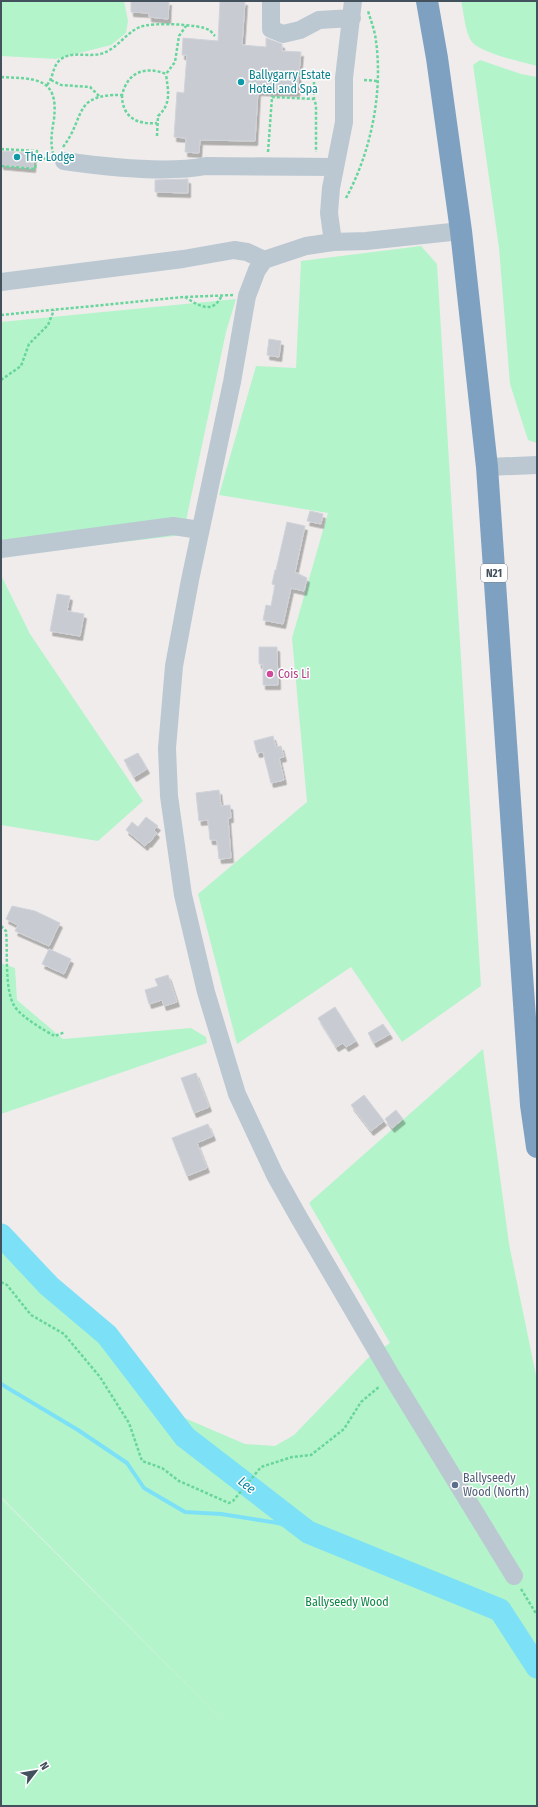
<svg xmlns="http://www.w3.org/2000/svg" width="538" height="1807" viewBox="0 0 538 1807" font-family="'Fira Sans Condensed',sans-serif">
<style>
.green{fill:#b4f4cb}
.lines{fill:none;stroke-linecap:round;stroke-linejoin:round}
.stream{stroke:#7ce1f6;stroke-width:4}
.river{stroke:#7ce1f6;stroke-width:23}
.building{fill:#c8ccd2;stroke:#d0d3d9;filter:url(#shadow)}
.path{stroke:#68d69c;stroke-width:2.5;stroke-dasharray:3 2;stroke-linecap:butt}
.minor{stroke:#bbc8d1;stroke-width:18}
.highway{stroke:#7ea1c2;stroke-width:22}
.culture-dot{fill:#0f9aa8;stroke:#fff;stroke-width:1.5}
.hotel-dot{fill:#d1479c;stroke:#fff;stroke-width:1.5}
.service-dot{fill:#5c6f8a;stroke:#fff;stroke-width:1.5}
.labels{text-anchor:middle;dominant-baseline:central;stroke-width:3;stroke-linejoin:round;paint-order:stroke}
.shield{fill:#fff;stroke:#7b858d;stroke-width:1}
.shield-label{font-size:11px;font-weight:bold;fill:#43515c}
.culture-label{font-size:12px;fill:#0d838f;stroke:#fff;text-anchor:start}
.hotel-label{font-size:12px;fill:#b23c85;stroke:#fff;text-anchor:start}
.service-label{font-size:12px;fill:#4e5e75;stroke:#fff;text-anchor:start}
.park-label{font-size:12px;fill:#0b8644;stroke:#fff}
.water-label{font-size:13px;font-style:italic;fill:#03809a;stroke:#fff}
</style>
<defs>
<filter id="shadow"><feDropShadow dx="2.5" dy="4.5" stdDeviation="0" flood-color="#0004"/></filter>
</defs>
<rect width="100%" height="100%" fill="#f0ecec"/>
<path class="green" d="M1 1H124L128 21 126 33 111 45 56 59 1 56Z
M461 1H537V66C522 62 482 53 473 43 465 35 464 12 461 1Z
M480 60 521 74 537 77V443L528 440 510 384 499 248 473 65Z
M421 246 437 264 481 986 402 1042 351 967 237 1044 198 894 307 802 292 638 328 513 219 495 256 366 296 368 301 261Z
M236 299 226 332 183 535 1 556V322Z
M1 575 30 634 143 801 98 841 1 825Z
M1 963 15 968 17 1000 63 1039 191 1028 206 1037 207 1043 1 1114Z
M483 1049 509 1244 537 1380V1806H1V1498L263 1761 1 1497V1227L48 1275 112 1330 180 1416 245 1444 275 1446 294 1435 368 1358 390 1343 309 1203Z"/>
<g class="lines">
<path class="stream" d="M1 1384 78 1430 127 1463 144 1488 185 1512 221 1514 278 1523 308 1532"/>
<path class="river" d="M1 1235 49 1286 107 1335 185 1437 308 1532 500 1610 537 1667"/>
</g>
<path class="building" d="M131 1H169L168 19 149 17V13L131 12Z
M220 1H245L242 45 266 47V38L282 44V51L301 52 297 92 258 91 255 141 200 140 199 153 185 152 186 138 174 137 177 92 184 93 187 55H182L183 38 218 41Z
M1 151 34 153 33 168 1 165Z
M188 179V193L155 192V180Z
M269 339 281 341 279 357 267 355Z
M310 511 323 514 321 524 307 521Z
M287 522 305 526 295 572 307 578 304 591 291 588 283 624 263 620 266 605 271 606 275 585 272 584 275 570H276Z
M57 594 70 596 67 611 84 614 80 636 50 631Z
M259 647H277L278 685H263V664H259Z
M273 736 276 747 281 746 284 757 279 758 284 780 271 783 263 752 257 753 254 741Z
M138 753 147 769 134 777 124 760Z
M219 790 221 806 230 805 231 818H228L231 858 219 859 217 840H210L208 820 199 821 196 793Z
M146 817 158 826 154 830 157 833 149 843 148 842 145 846 126 830 132 822 138 827Z
M12 906 35 911 60 923 49 946 15 931 18 925 6 919Z
M49 949 71 959 64 974 42 964Z
M168 975 177 1002 164 1006 162 1000 149 1004 145 990 158 986 155 979Z
M335 1007 356 1041 346 1047 343 1043 336 1047 318 1018Z
M383 1024 390 1034 374 1043 368 1033Z
M196 1073 209 1107 194 1113 181 1078Z
M364 1095 384 1121 371 1131 351 1105Z
M396 1110 403 1119 392 1128 385 1119Z
M208 1124 213 1136 197 1143 207 1168 187 1176 172 1138Z"/>
<g class="lines">
<path class="path" d="M299 73 323 77
M1 77C34 79 59 76 54 119 52 131 50 141 53 153
M314 77V99L316 105V152
M51 80 61 85 90 87 99 96
M364 80 378 81
M47 85C54 77 52 66 61 59 72 51 88 57 100 54 117 50 125 33 140 27 150 22 200 24 209 30 211 31 213 34 215 36
M122 95C122 117 137 125 157 123
M157 136 158 116C172 103 168 91 166 74
M63 147C86 117 72 94 122 95 128 71 146 66 166 74L175 62 179 36 186 26
M1 149 37 151 35 169 1 166
M268 152 272 97 314 99
M33 160 50 158
M346 198C371 152 383 93 376 41 375 31 371 21 368 11
M185 297C199 306 213 315 222 295
M1 315 184 297 234 295
M1 380 21 366 29 344 48 325 54 310
M1 926 6 931C8 951 4 991 15 1007 22 1017 43 1030 55 1036L65 1032
M1 1282 7 1285 31 1315 64 1334 100 1377 129 1423 142 1461 162 1468 179 1481 229 1503 233 1501 261 1467 292 1457 311 1455 344 1429 361 1402 380 1386
M521 1589 537 1615"/>
<path class="minor" d="M271 1V29L283 34 300 30 319 20 352 18
M64 161C106 167 165 174 206 166L334 167
M461 231 366 241 333 242 306 246 264 260 257 270 247 296 232 382 190 580 174 666 167 748 169 796 183 895 206 992 237 1094 275 1175 298 1216 392 1377 514 1576
M333 242 329 213 331 188 344 122V78L353 1
M1 282 183 259 234 250 247 252 264 260
M487 467 537 465
M1 549 173 526 200 530"/>
<path class="highway" d="M427 1 437 58 461 231 487 467 531 1105 537 1147"/>
</g>
<g class="culture-dot">
<circle cx="241" cy="82" r="4"/>
<circle cx="17" cy="157" r="4"/>
</g>
<circle class="hotel-dot" cx="270" cy="674" r="4"/>
<circle class="service-dot" cx="455" cy="1485" r="4"/>
<g class="labels">
<rect class="shield" x="481" y="564" width="26" height="18" rx="3"/>
<g class="shield-label">
<text x="494" y="573">N21</text>
</g>
<g class="culture-label">
<text x="249" y="75">Ballygarry Estate<tspan x="249" dy="14">Hotel and Spa</tspan></text>
<text x="25" y="157">The Lodge</text>
</g>
<g class="hotel-label">
<text x="278" y="674">Cois Li</text>
</g>
<g class="service-label">
<text x="463" y="1478">Ballyseedy<tspan x="463" dy="14">Wood (North)</tspan></text>
</g>
<g class="park-label">
<text x="347" y="1602">Ballyseedy Wood</text>
</g>
<g class="water-label">
<text transform="translate(247 1485) rotate(38)">Lee</text>
</g>
</g>
<rect width="538" height="1807" fill="none" stroke="#43515c" stroke-width="4"/>
<g transform="translate(36 1771) rotate(59)" stroke="#ffffff" stroke-width="3" paint-order="stroke">
<path d="M0-3L7 15L0 10L-7 15Z" fill="#43515c"/>
<text y="-6" font-size="11" font-weight="bold" text-anchor="middle" fill="#43515c">N</text>
</g>
</svg>
